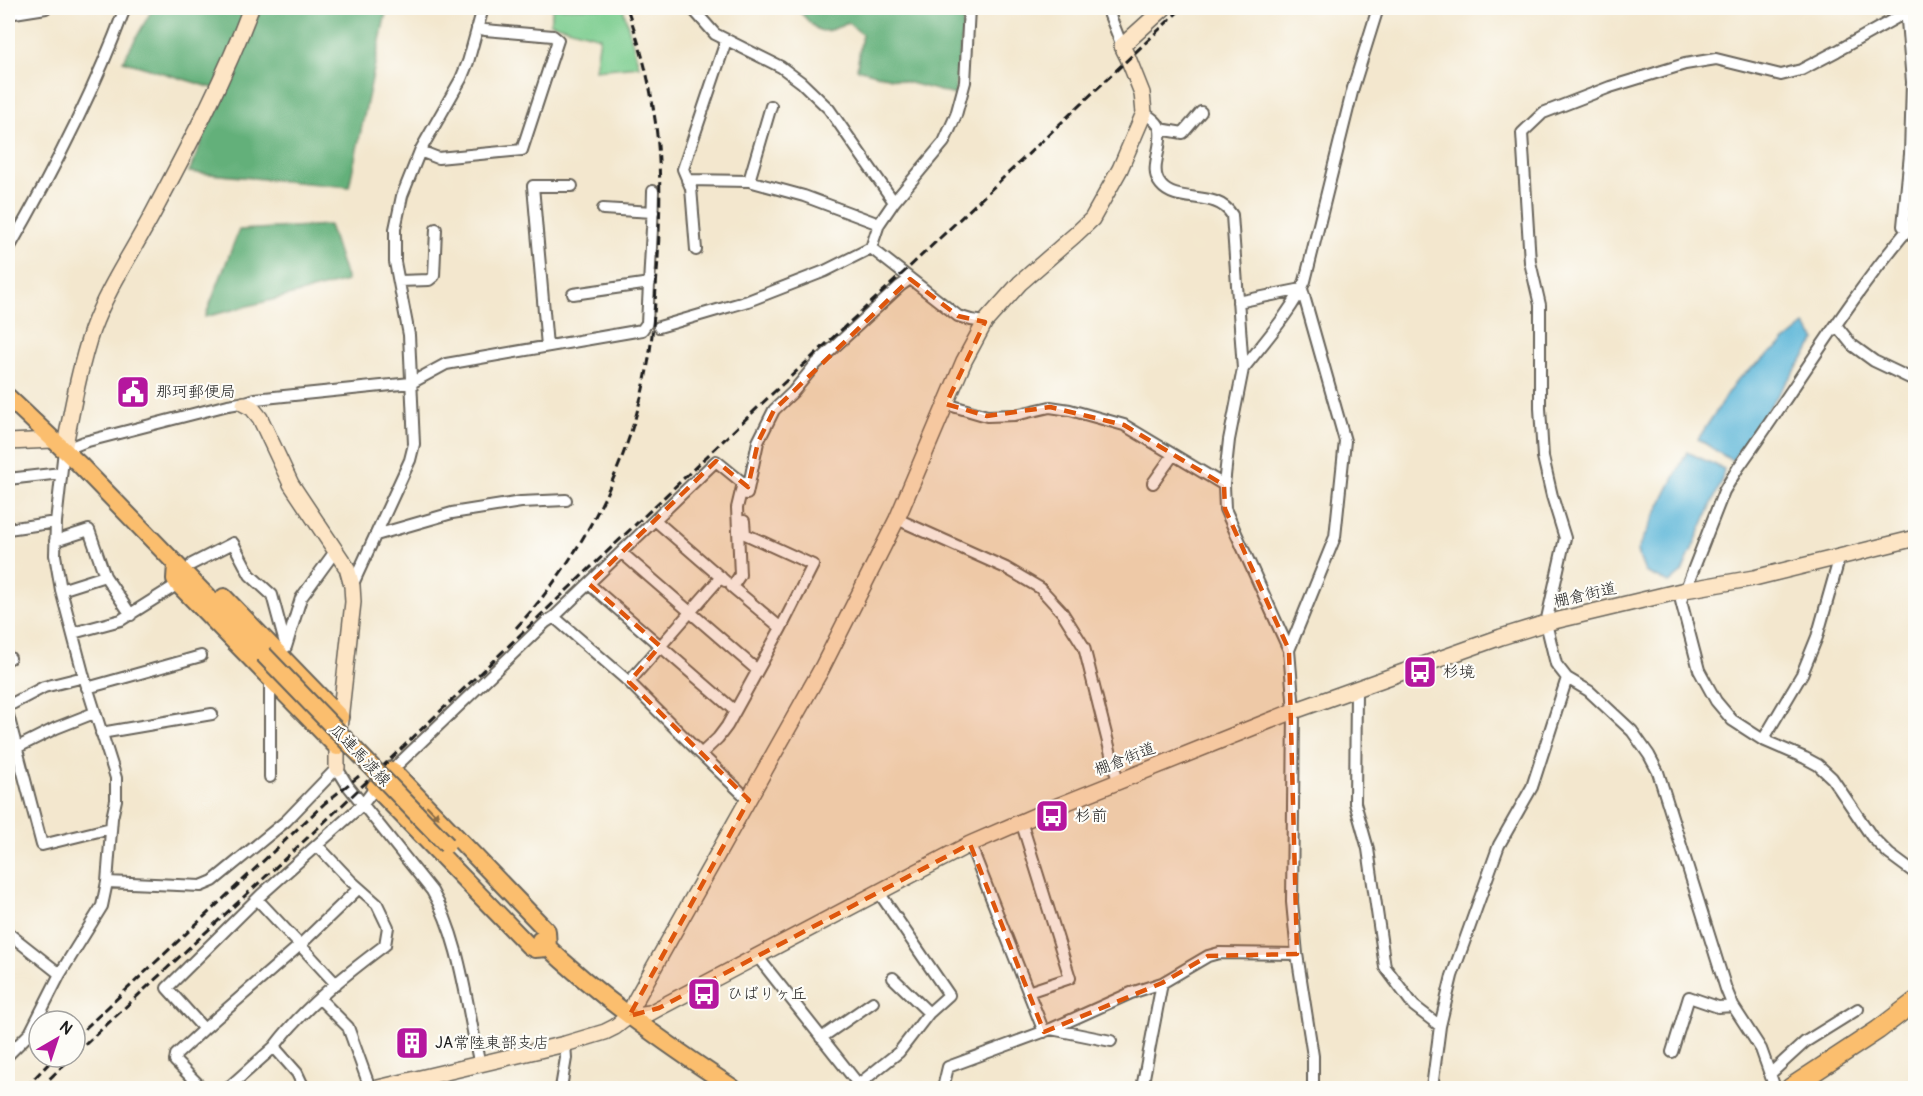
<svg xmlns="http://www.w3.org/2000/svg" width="1923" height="1096" viewBox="0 0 1923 1096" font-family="Pangolin,'Klee One',sans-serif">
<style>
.green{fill:#7bcd8f;stroke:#4c7456;stroke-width:1.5}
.forest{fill:#64b07a;stroke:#40664b;stroke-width:1.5}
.water{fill:#5ab5d8;stroke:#3b687a;stroke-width:1.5}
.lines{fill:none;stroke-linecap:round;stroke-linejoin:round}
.street-casing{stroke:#67635a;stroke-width:14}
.secondary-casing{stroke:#67635a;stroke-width:18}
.primary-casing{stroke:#67635a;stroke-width:20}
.highway-casing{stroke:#67635a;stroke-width:21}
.street{stroke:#fff;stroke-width:10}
.secondary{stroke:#fde5c5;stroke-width:15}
.primary{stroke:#fbbe6e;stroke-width:16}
.highway{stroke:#fbbe6e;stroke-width:18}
.rail{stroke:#1c1c1c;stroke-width:3;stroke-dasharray:9 4.5;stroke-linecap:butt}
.primary-bridge-casing{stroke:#67635a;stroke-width:20;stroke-linecap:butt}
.primary-bridge{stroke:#fbbe6e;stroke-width:16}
.oneway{fill:#8c6d45}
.marked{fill:#de560d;fill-opacity:0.2;stroke:#de560d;stroke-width:4.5;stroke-dasharray:12 8;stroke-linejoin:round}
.labels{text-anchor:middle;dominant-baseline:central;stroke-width:4.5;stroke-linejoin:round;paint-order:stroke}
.poi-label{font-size:16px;fill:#1c1c1c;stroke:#fdfcf7;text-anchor:start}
.street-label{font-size:16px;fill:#1c1c1c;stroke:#fdfcf7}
</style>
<rect width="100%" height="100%" fill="#fdfcf7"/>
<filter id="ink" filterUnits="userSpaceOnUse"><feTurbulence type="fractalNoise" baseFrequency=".0167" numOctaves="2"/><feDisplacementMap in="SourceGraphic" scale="12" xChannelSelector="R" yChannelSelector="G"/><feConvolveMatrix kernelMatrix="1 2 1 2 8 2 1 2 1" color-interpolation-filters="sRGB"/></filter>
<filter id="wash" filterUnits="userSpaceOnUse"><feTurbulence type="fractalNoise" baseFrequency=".008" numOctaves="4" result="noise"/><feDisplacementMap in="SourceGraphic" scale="24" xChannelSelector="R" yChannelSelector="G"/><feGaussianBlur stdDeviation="1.35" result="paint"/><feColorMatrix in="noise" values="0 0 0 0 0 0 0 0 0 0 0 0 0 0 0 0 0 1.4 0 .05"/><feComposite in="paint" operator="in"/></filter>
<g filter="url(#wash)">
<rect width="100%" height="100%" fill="#f3e7ce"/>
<path class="green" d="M553 8H623L639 66 595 70 600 37 550 23Z"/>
<path class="forest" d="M153 8H387L349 187 189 172 223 91 123 61Z
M796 8H965L955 95 857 69 862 34 848 23C816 38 819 31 796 8Z
M329 225 347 281 205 317 239 230Z"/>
<path class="water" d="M1805 325 1816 340 1732 461 1698 439 1736 381Z
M1687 452 1724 469 1721 483 1682 572 1669 583 1645 572 1637 551Z"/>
</g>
<g filter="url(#ink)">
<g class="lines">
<g class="street-casing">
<path id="street" d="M692 8 715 34 781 67 801 82 829 109 894 202
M1107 8 1122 46
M1906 8 1912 82 1910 154 1903 226 1907 230
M8 14 46 8
M1144 113C1150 117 1159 122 1160 130 1163 148 1148 170 1161 185 1177 205 1216 189 1232 215L1243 369 1229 440 1224 485 1225 509 1289 650 1294 711 1292 902 1297 954 1313 1056V1088
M1160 129 1183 133 1201 112
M420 151 438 158 522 150 558 40 553 36 485 30 477 28
M687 180 749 181 804 196 879 224
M749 181 771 106
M603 209 653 212
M1916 220C1849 297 1797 386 1738 468L1724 491 1681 601 1699 670 1716 701 1732 720 1763 740 1805 758 1818 765 1832 778 1872 837 1889 854 1916 874
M871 248 958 316 971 320 985 322
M8 250C53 172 94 92 125 8
M696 250 691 188 683 169 726 41
M399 281 429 280 434 276 436 229
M573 294 650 283
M1238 302 1302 289 1345 441 1335 537 1289 650
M1836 325 1852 345 1874 361 1916 381
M659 327 748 301 825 271 871 248 879 224 894 202 944 142 956 115 965 82 969 8
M547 346 533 186H572
M1243 369C1263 343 1293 310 1305 281L1353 88 1378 8
M946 404 987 416 1015 415 1050 407 1070 410 1124 425 1224 485
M716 461 743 483 737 508 740 575 732 587 781 628 727 726 718 738 701 754 629 682 554 617Z
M8 479 61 473
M1153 483 1173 455
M747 494 758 442 774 410 793 392 816 364 900 286 910 279
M897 519 1006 568 1040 588 1062 612 1084 647 1118 782
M656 521 725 581
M744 521 745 534 813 565 781 628
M8 529 56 522
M376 535 452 513 521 502 566 500
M55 541 89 530 105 576 61 590
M622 553 757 670
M192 564 233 543 250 575 272 595 286 647 301 598 336 550
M105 576 131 615
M589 584 735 711
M352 586 410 460 414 444 409 335 395 262V229L402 196 420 151 461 79 468 62 483 8
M73 633 121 620 178 584
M8 659 10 658
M270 679V777
M629 682 721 577
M87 688 201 656
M1356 690 1355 803 1368 849 1385 967 1414 1006 1440 1026
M8 706 44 687 84 677
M8 715 42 845 111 828
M101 733 212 714
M1763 740 1802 674 1817 637 1838 563 1836 558
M8 752 56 728 94 713
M701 754 749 800
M389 773 546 622 554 617
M1021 821 1070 978 1028 992
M970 844 1044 1032
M107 882 201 886 213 881 286 821 337 768 348 786 432 891C461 940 467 1010 480 1065
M257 899 300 945 359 888
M8 933 60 974
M757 956 859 1085
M893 978 929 1013
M320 999 348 1027 370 1088
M204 1029 300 945 336 984
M1051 1029 1111 1041
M821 1038 873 1002
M274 1047C304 1007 345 975 385 945L388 927 377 904 351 881 317 845
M1672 1052 1689 997 1718 1007 1733 1006
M8 1055 30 1033 60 974 102 906 107 882 112 818 116 800V778L84 677 61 590 55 555 56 522 64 450 84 442 228 405C239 403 245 403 255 399L411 383 446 364 642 330 647 323 652 228 653 191
M1770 1074 1805 1042 1858 1009
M202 1088 175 1061 176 1055 204 1029 167 988 261 895 363 804 378 784
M228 1088 274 1047 297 1073 304 1088
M561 1088 566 1058 565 1044
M854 1088 899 1052 929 1013 949 995 878 891
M943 1088 948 1067 1051 1029 1131 993 1162 983 1208 956 1219 953 1297 954
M1142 1088 1162 983
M1432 1088 1440 1026 1452 976 1499 845 1532 787 1567 678
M1775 1088 1761 1049 1733 1006 1726 989 1658 772 1649 755 1632 731 1589 691 1567 678 1556 664 1546 623 1565 538 1552 496 1543 457 1540 408V305L1530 262 1522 133 1543 113 1610 87 1685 64 1716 59 1781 75 1801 70 1837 51 1914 8"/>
</g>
<g class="secondary-casing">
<path id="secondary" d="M244 404 252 408 260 418 291 484 347 568 352 586 353 602 337 747V768
M8 442 53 440
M64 450C72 410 79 369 92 330 106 291 131 254 151 217 187 149 224 80 251 8
M629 1016 635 1001 822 668 897 519 964 361 985 322 1020 283 1075 235 1092 219 1120 169 1144 113 1142 93 1128 58 1122 46 1164 8
M378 1088 565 1044 605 1032 615 1027 629 1016 650 1013 659 1008 970 844 1060 805 1294 711 1501 637 1546 623 1685 590 1754 578 1916 538"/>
</g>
<g class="primary-casing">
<path id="primary" d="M8 397 80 465 263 654
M176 564 175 579 178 584 337 747
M224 597 340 717
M375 787 529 946 535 949 548 948 547 931 392 770
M540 940C599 997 665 1043 733 1088"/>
</g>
<g class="highway-casing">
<path id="highway" d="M1790 1088 1878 1030 1916 1001"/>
</g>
<use href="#street" class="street"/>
<use href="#secondary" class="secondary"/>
<use href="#primary" class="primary"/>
<use href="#highway" class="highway"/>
<path class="rail" d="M516 628C578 561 622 478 643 389 653 347 655 302 658 258 660 210 662 161 654 113 649 77 639 42 627 8
M75 1038 325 803 359 776
M75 1054 334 813 774 392 903 273 1182 8
M25 1088 55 1057
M40 1088 72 1057"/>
<g class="primary-bridge-casing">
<path id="primary-bridge" d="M263 654 447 845"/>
</g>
<use href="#primary-bridge" class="primary-bridge"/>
</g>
<defs><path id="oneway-solid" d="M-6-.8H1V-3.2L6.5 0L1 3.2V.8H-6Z" transform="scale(1.5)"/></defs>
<use class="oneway" href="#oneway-solid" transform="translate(433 812) rotate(46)"/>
</g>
<path class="marked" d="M910 279 958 316 985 322 946 404 987 416 1050 407 1124 425 1224 485 1225 509 1289 650 1297 954 1208 956 1162 983 1044 1032 970 844 659 1008 629 1016 749 800 629 682 660 646 589 584 716 461 748 487 758 442 774 410Z"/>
<defs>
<g id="civic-square" transform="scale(1.725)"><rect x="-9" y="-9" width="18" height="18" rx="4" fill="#b5179e" stroke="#fdfcf7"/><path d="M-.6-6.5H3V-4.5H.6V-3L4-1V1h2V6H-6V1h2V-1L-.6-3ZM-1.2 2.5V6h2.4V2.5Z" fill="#fff"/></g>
<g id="bus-square" transform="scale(1.725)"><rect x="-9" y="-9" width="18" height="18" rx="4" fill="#b5179e" stroke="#fdfcf7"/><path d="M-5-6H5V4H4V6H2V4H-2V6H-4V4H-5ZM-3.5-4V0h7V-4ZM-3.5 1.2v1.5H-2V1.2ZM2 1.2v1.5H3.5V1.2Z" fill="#fff"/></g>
<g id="building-square" transform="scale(1.725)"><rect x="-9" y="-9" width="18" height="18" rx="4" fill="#b5179e" stroke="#fdfcf7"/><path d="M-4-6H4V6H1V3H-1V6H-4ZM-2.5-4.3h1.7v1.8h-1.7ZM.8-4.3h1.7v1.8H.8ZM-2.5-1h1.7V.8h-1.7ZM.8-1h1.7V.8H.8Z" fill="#fff"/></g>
</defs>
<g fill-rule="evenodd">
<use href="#civic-square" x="133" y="392"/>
<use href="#bus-square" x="1420" y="672"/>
<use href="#bus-square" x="1052" y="816"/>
<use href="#bus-square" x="704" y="994"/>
<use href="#building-square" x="412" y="1043"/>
</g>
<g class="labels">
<g class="poi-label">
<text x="156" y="392">那珂郵便局</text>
<text x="1443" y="672">杉境</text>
<text x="1075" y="816">杉前</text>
<text x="727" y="994">ひばりヶ丘</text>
<text x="435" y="1043">JA常陸東部支店</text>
</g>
<g class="street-label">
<text transform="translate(1585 595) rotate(-13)">棚倉街道</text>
<text transform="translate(360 755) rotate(46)">瓜連馬渡線</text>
<text transform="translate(1125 759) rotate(-22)">棚倉街道</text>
</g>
</g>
<rect width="1923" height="1096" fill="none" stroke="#fdfcf7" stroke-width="30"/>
<g transform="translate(57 1039) rotate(39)"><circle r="28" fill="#fdfcf7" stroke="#a3a29f" stroke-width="1.5"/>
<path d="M0-4.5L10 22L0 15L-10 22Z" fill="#b5179e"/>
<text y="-9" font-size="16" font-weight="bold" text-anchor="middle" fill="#1c1c1c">N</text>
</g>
</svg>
